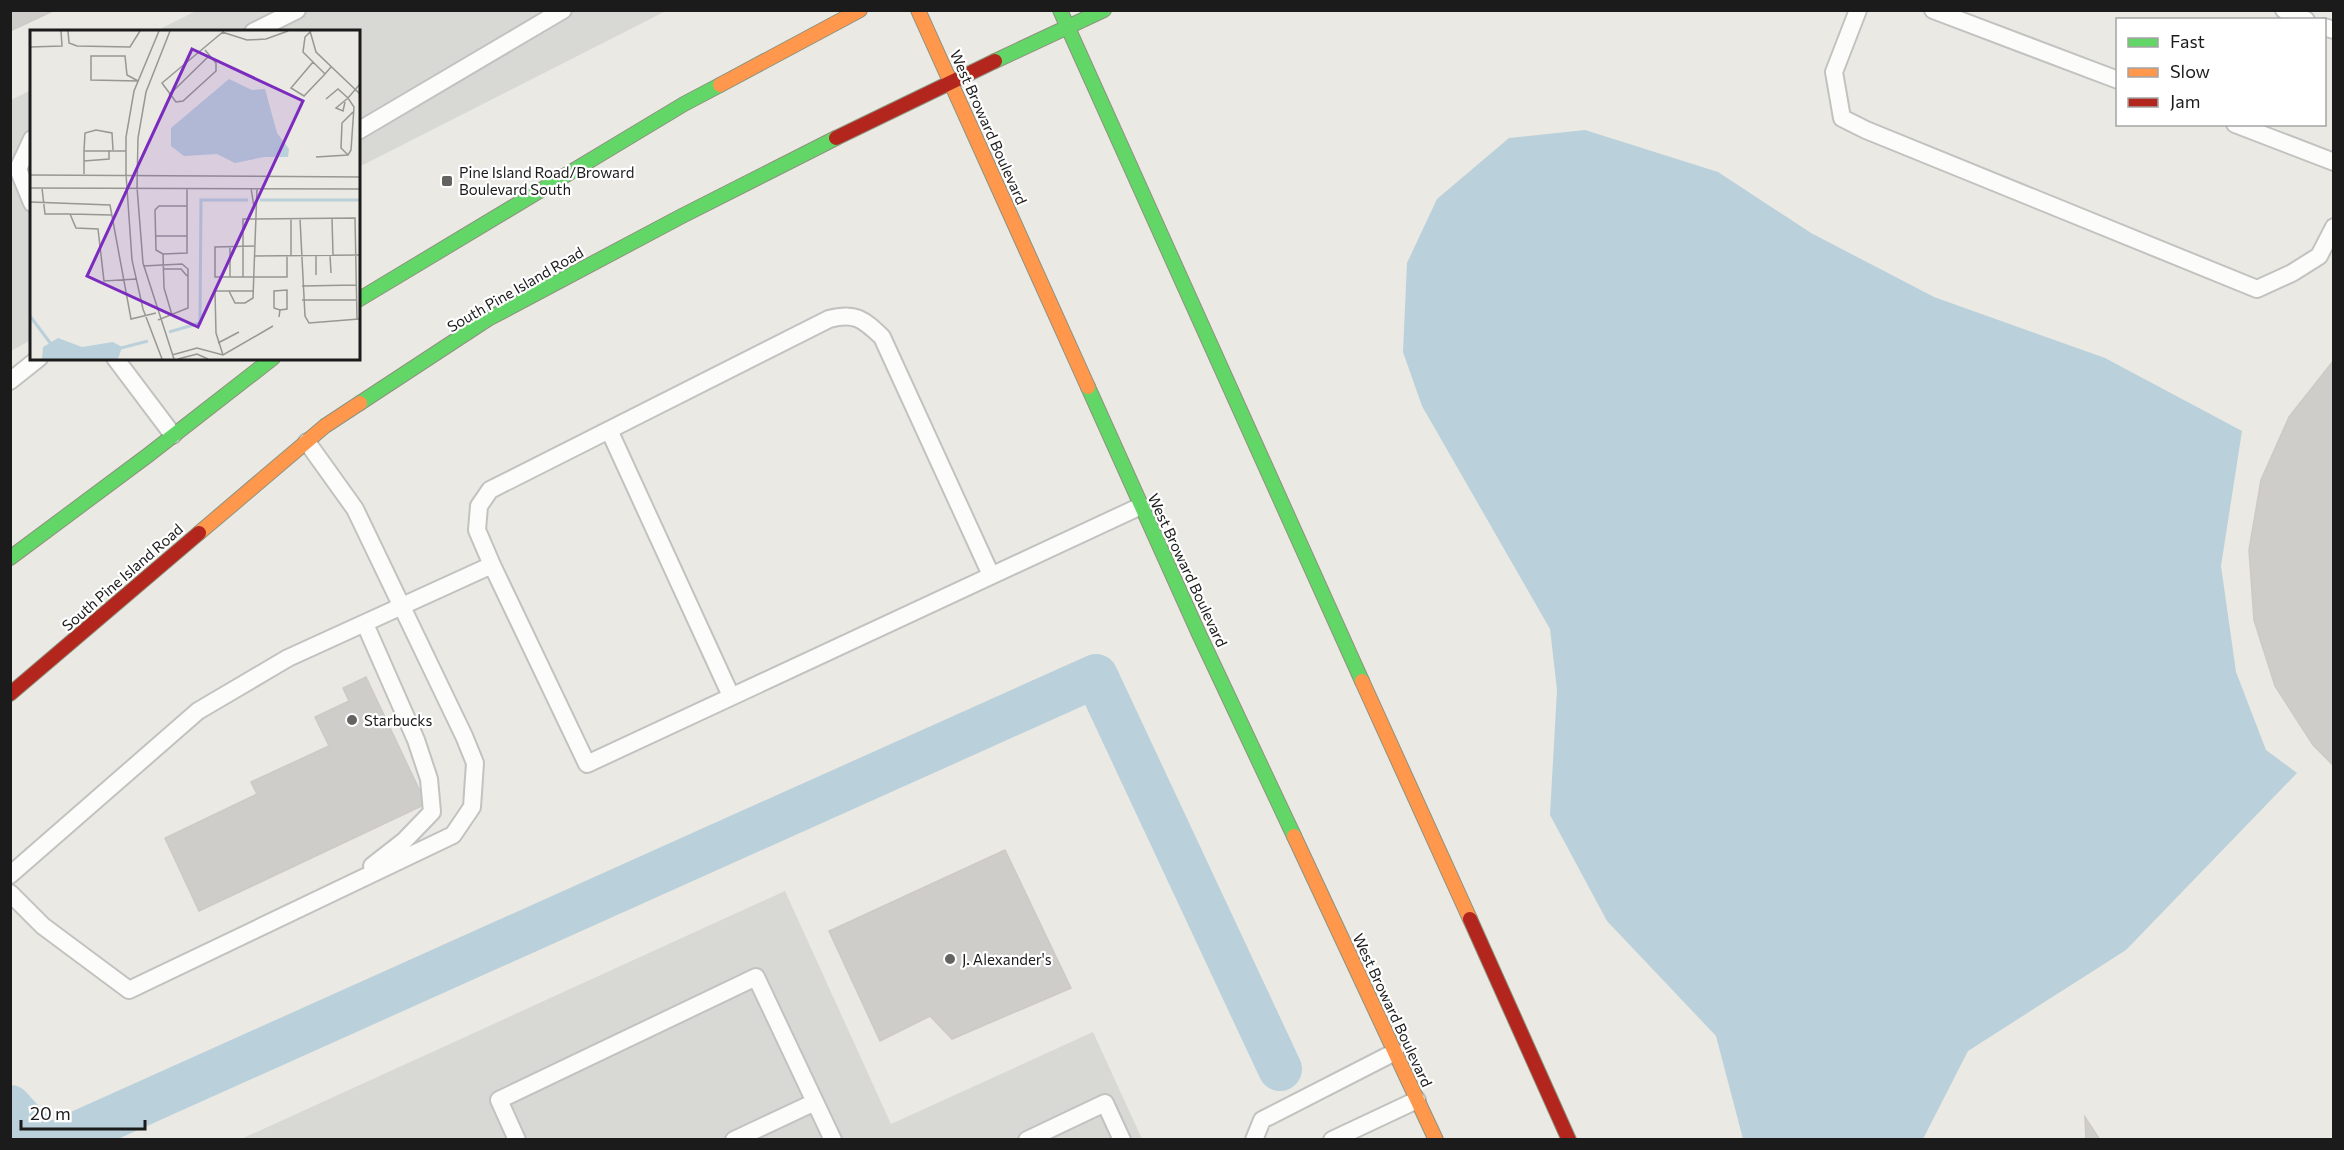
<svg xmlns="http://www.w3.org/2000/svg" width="2344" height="1150" viewBox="0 0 2344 1150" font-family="Commissioner,sans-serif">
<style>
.parking{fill:#d8d8d5}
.water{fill:#bad0da}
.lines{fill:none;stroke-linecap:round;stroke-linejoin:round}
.canal{stroke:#bad0da;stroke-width:44}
.building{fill:#cecdc9;stroke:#cdcac6;stroke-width:1.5}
.lane-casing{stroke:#c2c2c0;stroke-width:20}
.fast-casing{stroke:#8e927e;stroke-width:16}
.slow-casing{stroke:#8e927e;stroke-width:16}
.jam-casing{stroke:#8e927e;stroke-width:16}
.lane{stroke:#fcfcfb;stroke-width:16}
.fast{stroke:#63d668;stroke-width:14}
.slow{stroke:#ff974d;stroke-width:14}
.jam{stroke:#b3261e;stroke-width:14}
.poi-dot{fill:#636361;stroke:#fff;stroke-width:2}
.labels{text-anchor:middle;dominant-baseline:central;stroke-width:4.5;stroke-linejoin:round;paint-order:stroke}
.street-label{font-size:15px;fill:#1b1b1b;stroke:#fff}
.poi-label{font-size:15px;fill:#1b1b1b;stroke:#fff;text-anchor:start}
.inset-river{fill:none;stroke:#bad0da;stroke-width:3}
.inset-road{fill:none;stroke:#979794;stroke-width:1.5}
.view{fill:#7b2cbf;fill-opacity:0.15;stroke:#7b2cbf;stroke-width:3}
.inset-edge{fill:none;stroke:#1b1b1b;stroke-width:3}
</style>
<rect width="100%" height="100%" fill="#eae9e4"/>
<path class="parking" d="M198 10 666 11 359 167 358 32H154Z
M31 90V340L11 351V100Z
M785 891 891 1124 1093 1032 1142 1139 239 1140Z"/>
<path class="water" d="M1585 130 1718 172 1811 233 1934 297 2105 358 2242 431 2221 566 2236 672 2266 750 2297 773 2126 950 1968 1051 1923 1139H1743L1716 1036 1607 921 1550 815 1557 690 1550 629 1422 406 1403 352 1407 263 1437 199 1509 138Z"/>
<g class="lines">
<path class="canal" d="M10 1107 40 1140
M62 1140 1096 676 1280 1069"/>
</g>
<path class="building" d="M10 10H55L10 31Z
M2334 360V766L2313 745 2275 686 2254 620 2249 550 2261 480 2289 417Z
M366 677 426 804 199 911 165 838 257 794 251 782 329 746 315 717 349 701 343 688Z
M1005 850 1071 988 952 1039 930 1016 880 1041 829 931Z
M2085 1117 2100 1140H2086Z"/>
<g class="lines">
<g class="lane-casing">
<path id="lane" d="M1858 10 1834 72 1842 118 1866 130 2257 289 2292 273 2319 256 2334 227
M1933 10 2118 80
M2284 10 2306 20
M2324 27 2334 30
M253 32 297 10
M2235 124 2334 162
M358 131 563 10
M32 139 18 169 32 203
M115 358 173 435
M10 381 39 358
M609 430 731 696
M492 565 587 764 1141 506
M365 624 416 740 429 779 432 812 404 841 372 866
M10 875 198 711 288 658 492 565 477 530 479 506 490 490 829 319C855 312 863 319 882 337L991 575
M10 893 43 926 129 990 453 835 472 807 475 763 464 736 355 509 307 442
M517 1140 499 1100 756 977 833 1140
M734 1140 815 1102
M1027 1140 1105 1103 1122 1140
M1254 1140 1262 1120 1395 1052
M1332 1140 1417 1100"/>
</g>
<g class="fast-casing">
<path id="fast" d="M1060 10 1362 681
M995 61 1104 10
M358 300 684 104 720 85
M1088 387 1199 634 1294 836
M360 403 488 319 682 216 836 138
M10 558 147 456 273 358"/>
</g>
<g class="slow-casing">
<path id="slow" d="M918 10 1088 387
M720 85 860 10
M199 533 325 426 360 403
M1362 681 1470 919
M1294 836 1436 1140"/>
</g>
<g class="jam-casing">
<path id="jam" d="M836 138 995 61
M10 694 199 533
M1470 919 1569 1140"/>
</g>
<use href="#lane" class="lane"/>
<use href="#fast" class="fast"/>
<use href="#slow" class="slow"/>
<use href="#jam" class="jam"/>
</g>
<g class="poi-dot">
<rect x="441" y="175" width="12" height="12" rx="3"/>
<circle cx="352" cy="720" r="6"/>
<circle cx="950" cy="959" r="6"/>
</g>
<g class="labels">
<g class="street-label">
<text transform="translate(989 127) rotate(66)">West Broward Boulevard</text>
<text transform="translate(515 289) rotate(-30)">South Pine Island Road</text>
<text transform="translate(1188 570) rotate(65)">West Broward Boulevard</text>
<text transform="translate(122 577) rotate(-41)">South Pine Island Road</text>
<text transform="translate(1393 1010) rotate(65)">West Broward Boulevard</text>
</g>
<g class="poi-label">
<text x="459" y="172">Pine Island Road/Broward<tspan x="459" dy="17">Boulevard South</tspan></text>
<text x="364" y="720">Starbucks</text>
<text x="962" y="959">J. Alexander's</text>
</g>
</g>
<g transform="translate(30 30)">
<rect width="330" height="330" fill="#eae9e4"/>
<path d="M199 49 222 60 235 59 247 103 259 119 258 127H234L205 133 187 124 154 126 141 116V98ZM28 308 52 317 83 312 92 317 88 329H12L13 317Z" fill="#bad0da"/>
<path class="inset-river" d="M230 170H330M0 286 21 314M139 302 170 293 171 170H218M87 319 118 311"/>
<path class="inset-road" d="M38 1 39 13 47 16 100 17 110 1M129 1 104 61 96 107V144L102 230 113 279 132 329M140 1 116 62 108 108 107 157 113 233 144 329M280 1 286 22 330 64M281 1 275 7 273 22 295 44 301 37M192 2 217 10 236 9 258 1M0 17 32 16 31 1M175 20 186 33V41L153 71 146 72 132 53 194 1M61 26H95L97 45 108 51 61 50ZM283 32 261 58 274 66 295 44M139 65 180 25M296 69 308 59 318 68 330 54M54 121 55 103 66 100 82 103 83 120M318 125 311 118 312 93 323 82M286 127 318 125 321 120 324 77 318 68 306 78 313 81 315 72M54 131 79 129V120M54 144V121H96M0 145 330 147M0 158 330 159M12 158 15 184H40L46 198 68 199 74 251 107 249M221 158 224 177M0 172 80 175 101 289 126 283M40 184 82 185M302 188 303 225M261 189V226M270 189 275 286 279 293 329 289M126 206H157M224 216 185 217V247H257V226M133 224 157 223V158M300 225 301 243M224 226 330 225M286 226V245M113 236 152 234 158 239V278L128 290M133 239H151L157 246M200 247V216M213 247V189L325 188 327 289M272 256 326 255M199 261 205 273H215L223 268 227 158M272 270H327M142 285 134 258 133 224 126 220 125 180 129 176H157M249 287 250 280 257 279V260L244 261V278L250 280M188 313 209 302M142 325 167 318 193 325 243 296M193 325 186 303 185 261H224M148 329 167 324 178 329"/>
<path class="view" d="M162 19 273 71 168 297 57 246Z"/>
<rect width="330" height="330" class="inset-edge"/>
</g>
<rect width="2344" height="1150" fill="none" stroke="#1b1b1b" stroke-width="24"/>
<rect x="2116" y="18" width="210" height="108" fill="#ffffff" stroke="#a4a4a4" stroke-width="1.5"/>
<rect x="2128" y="38" width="30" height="9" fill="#63d668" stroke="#a4a4a4" stroke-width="1.5"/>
<text x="2170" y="48" font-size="18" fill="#1b1b1b">Fast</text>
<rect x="2128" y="68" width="30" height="9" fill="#ff974d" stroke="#a4a4a4" stroke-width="1.5"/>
<text x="2170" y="78" font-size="18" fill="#1b1b1b">Slow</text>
<rect x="2128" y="98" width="30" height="9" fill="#b3261e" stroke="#a4a4a4" stroke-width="1.5"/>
<text x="2170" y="108" font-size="18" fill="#1b1b1b">Jam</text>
<path d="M21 1120v9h124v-9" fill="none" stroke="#1b1b1b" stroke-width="3"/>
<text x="30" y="1120" font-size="18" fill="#1b1b1b" stroke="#ffffff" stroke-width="4.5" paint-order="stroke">20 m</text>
</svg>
